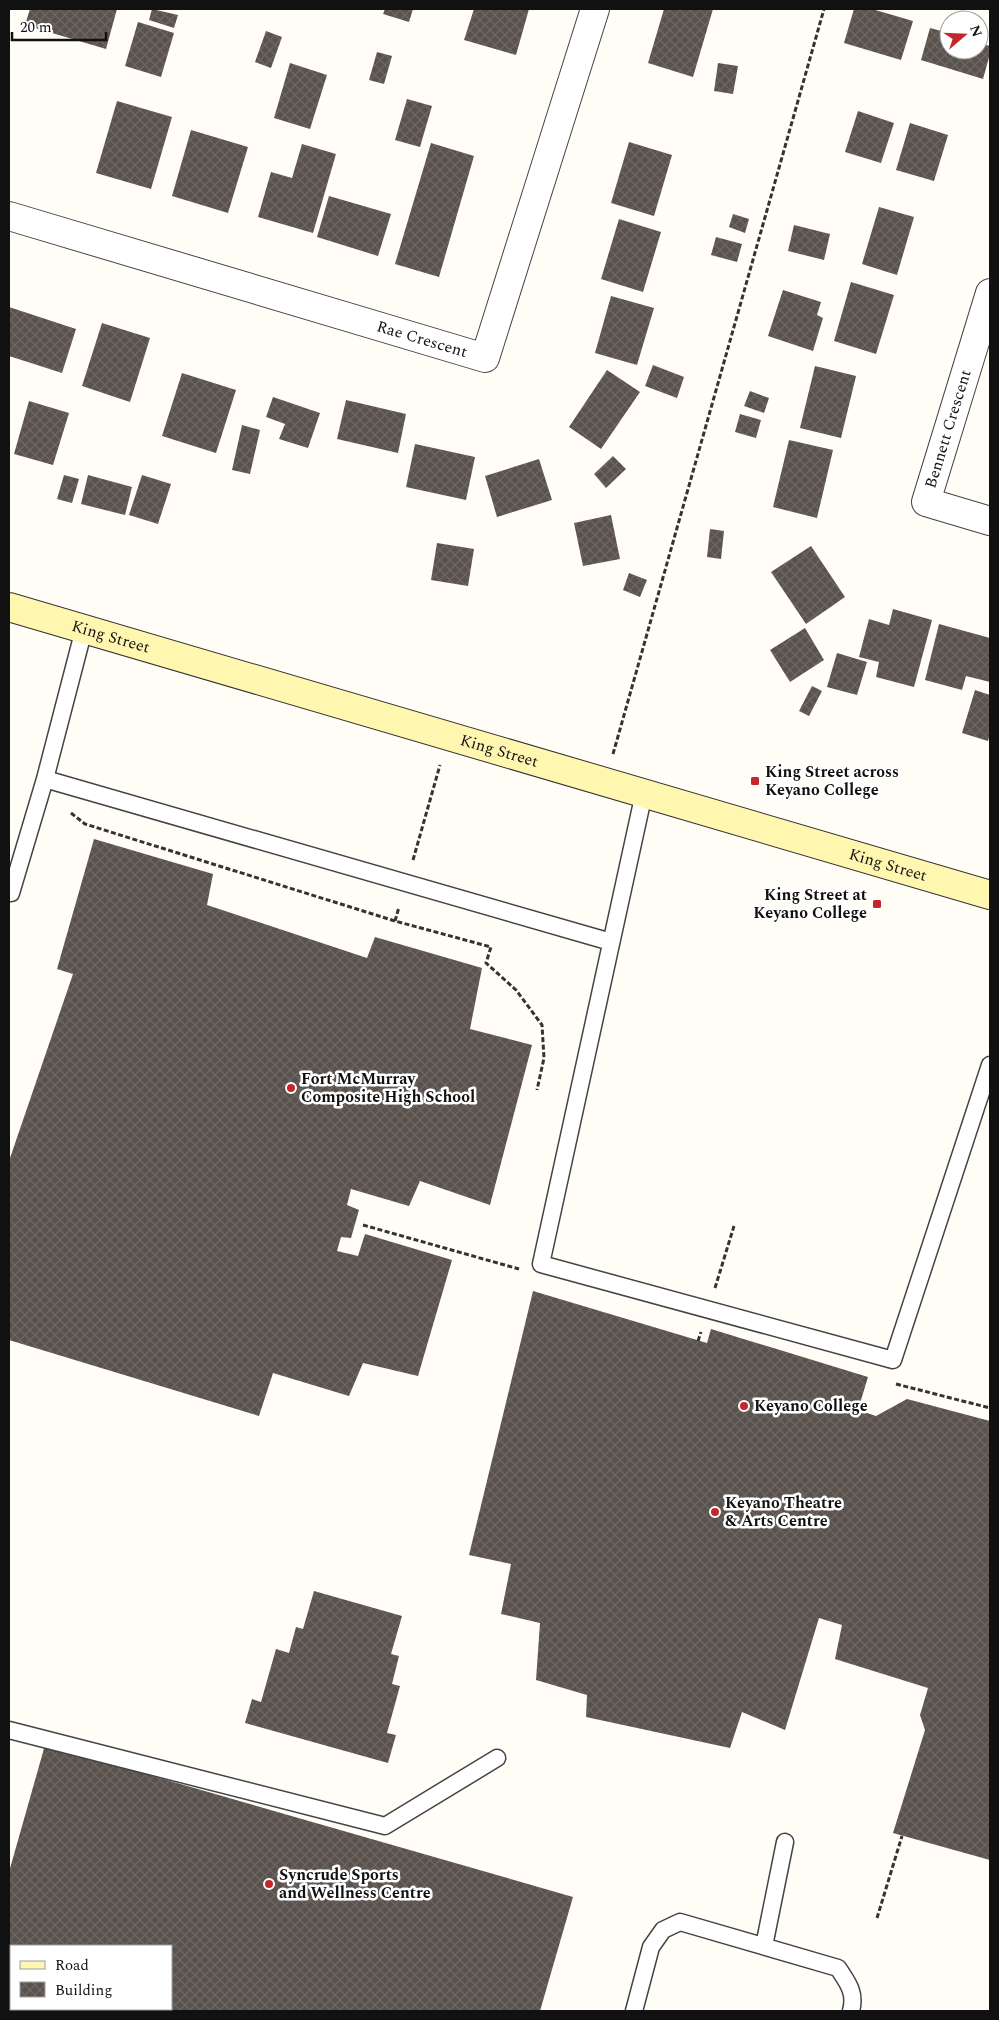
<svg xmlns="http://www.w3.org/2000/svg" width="999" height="2020" viewBox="0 0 999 2020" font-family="Spectral,serif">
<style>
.building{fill:url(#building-cross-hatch);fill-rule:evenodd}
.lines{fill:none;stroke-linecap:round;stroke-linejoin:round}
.lane-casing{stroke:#444;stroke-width:19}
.street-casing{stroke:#444;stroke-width:30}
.secondary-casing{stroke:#333;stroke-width:30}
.path{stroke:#333;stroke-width:3;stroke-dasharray:5 2.5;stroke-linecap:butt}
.lane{stroke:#fff;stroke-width:16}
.street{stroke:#fff;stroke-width:28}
.secondary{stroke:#fff6b0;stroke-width:28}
.poi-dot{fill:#c4262e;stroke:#fff;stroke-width:2}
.labels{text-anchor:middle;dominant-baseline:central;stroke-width:5;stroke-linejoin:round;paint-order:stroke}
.street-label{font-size:16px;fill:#111;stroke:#fff}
.poi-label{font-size:16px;font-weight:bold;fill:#111;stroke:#fff;text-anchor:start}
</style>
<defs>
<pattern id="building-cross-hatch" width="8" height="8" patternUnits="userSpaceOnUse" patternTransform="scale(1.25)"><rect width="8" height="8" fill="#5a524d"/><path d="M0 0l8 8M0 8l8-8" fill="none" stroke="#6d6662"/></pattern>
</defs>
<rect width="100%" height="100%" fill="#fffdf5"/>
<path class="building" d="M30 9H117L106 49 25 25Z
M152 9 178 15 174 28 149 20Z
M385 9H413L409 22 383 14Z
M474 9H529L516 55 464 40Z
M664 9H713L693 77 648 63Z
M854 9H872L913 21 901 60 844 43Z
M138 22 174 33 161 77 125 66Z
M930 28 949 33V50H979V43L990 46V54L983 79 921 60Z
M266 31 282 37 271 68 255 62Z
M377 52 392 56 384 84 369 80Z
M290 63 327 75 310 129 274 118Z
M718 63 738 66 733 94 714 91Z
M407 99 432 106 420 147 395 140Z
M117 101 172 117 151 189 96 173Z
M858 111 894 123 881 163 845 152Z
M910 123 948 135 934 181 896 170Z
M191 130 248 147 228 213 172 196Z
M629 142 672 155 654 216 611 203Z
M431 143 474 156 439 277 395 264Z
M302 144 336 154 313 233 258 217 271 172 292 178Z
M329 196 391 214 378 256 317 237Z
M879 207 914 217 897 275 862 264Z
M733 214 749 219 745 233 729 227Z
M619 219 661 232 643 292 601 279Z
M794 225 830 234 824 260 788 251Z
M716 237 742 244 737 262 711 255Z
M851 282 894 295 876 354 834 341Z
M783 290 821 302 817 315 823 318 813 351 768 336Z
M611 296 654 308 637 365 595 353Z
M9 307 76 329 62 373 9 356Z
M102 323 150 338 130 402 82 386Z
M653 365 684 377 677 398 645 386Z
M815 366 856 376 841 438 800 428Z
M607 370 640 392 601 449 569 427Z
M182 373 236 390 216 453 162 436Z
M750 391 769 398 764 413 744 406Z
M273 397 320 413 308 448 279 439 285 424 266 417Z
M346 400 406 414 398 453 337 439Z
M29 401 69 413 53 465 14 454Z
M740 414 761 420 756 438 735 432Z
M242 425 260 430 250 474 232 470Z
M789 440 833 450 817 518 773 507Z
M415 444 475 457 466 500 406 487Z
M613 456 626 469 606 488 594 474Z
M539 459 552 500 497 517 485 476Z
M64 475 79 479 72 503 57 499Z
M88 475 132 487 125 515 81 504Z
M142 475 171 484 158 524 129 515Z
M611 515 620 559 583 566 574 523Z
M710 529 724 531 721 559 707 557Z
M437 543 474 549 468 586 431 580Z
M811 546 845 597 806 624 771 572Z
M629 573 647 580 640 597 623 590Z
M893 609 932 620 914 687 876 677 879 662 859 657 869 619 889 625Z
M939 624 990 638V682L966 676 962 690 925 680Z
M805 628 824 660 790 682 770 650Z
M837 653 867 662 857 695 827 687Z
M812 686 822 691 809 716 799 711Z
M975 690 990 695V734L988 741 962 733Z
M94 839 213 874 207 905 367 958 375 937 482 968 470 1029 532 1045 490 1205 420 1181 409 1206 351 1189 347 1205 359 1210 351 1238 341 1237 337 1251 358 1256 365 1234 452 1260 418 1376 363 1363 349 1396 273 1373 259 1416 9 1340V1161L73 974 57 969Z
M533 1291 707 1343 711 1329 868 1377 858 1410 876 1416 907 1399 990 1421V1860L893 1833 925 1730 920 1715 928 1688 835 1659 842 1625 819 1618 785 1730 742 1712 730 1748 586 1717 587 1695 536 1680 540 1623 501 1614 511 1564 469 1555Z
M314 1591 402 1616 391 1654 399 1656 392 1684 400 1686 387 1733 396 1735 388 1763 245 1723 252 1699 261 1702 276 1649 289 1653 296 1627 303 1629Z
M45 1745 573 1897 540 2011H9V1872ZM11 1946H171V2009H11Z"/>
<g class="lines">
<g class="lane-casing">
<path id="lane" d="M84 629 45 779 611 942
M644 793 541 1264 893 1360 990 1065
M9 893H11L45 779
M9 1730 385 1826 497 1758
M764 1946 785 1842
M634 2011 651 1947 663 1930 680 1922 838 1968C848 1983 856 1993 851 2011"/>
</g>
<g class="street-casing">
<g id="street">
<path id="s1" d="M9 216 485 358 595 9"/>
<path d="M990 293 926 502 990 521"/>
</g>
</g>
<g class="secondary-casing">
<g id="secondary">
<path id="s2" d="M9 607 990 895"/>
</g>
</g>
<path class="path" d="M613 754 824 9
M71 813 85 824 395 921 491 947 486 963 516 990 542 1025 544 1058 537 1090
M413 860 440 765
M395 921 399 907
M363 1225 519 1269
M715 1288 734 1226
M698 1341 701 1332
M896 1384 990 1408
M877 1918 902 1836"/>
<use href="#lane" class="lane"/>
<use href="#street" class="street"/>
<use href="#secondary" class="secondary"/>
</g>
<g class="poi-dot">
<rect x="750" y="776" width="10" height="10" rx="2.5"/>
<rect x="872" y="899" width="10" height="10" rx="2.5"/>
<circle cx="291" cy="1088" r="5"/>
<circle cx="744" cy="1406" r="5"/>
<circle cx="715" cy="1512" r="5"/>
<circle cx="269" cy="1884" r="5"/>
</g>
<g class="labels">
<g class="street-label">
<text stroke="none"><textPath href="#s1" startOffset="431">Rae Crescent</textPath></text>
<text transform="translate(948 429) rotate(-73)">Bennett Crescent</text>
<text stroke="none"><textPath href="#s2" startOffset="106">King Street</textPath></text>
<text stroke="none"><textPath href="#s2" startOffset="511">King Street</textPath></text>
<text stroke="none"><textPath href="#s2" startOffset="916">King Street</textPath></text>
</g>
<g class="poi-label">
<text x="765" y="772">King Street across<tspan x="765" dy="18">Keyano College</tspan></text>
<text x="867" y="895" text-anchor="end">King Street at<tspan x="867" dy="18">Keyano College</tspan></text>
<text x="301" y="1079">Fort McMurray<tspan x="301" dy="18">Composite High School</tspan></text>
<text x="754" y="1406">Keyano College</text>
<text x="725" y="1503">Keyano Theatre<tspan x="725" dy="18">&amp; Arts Centre</tspan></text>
<text x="279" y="1875">Syncrude Sports<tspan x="279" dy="18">and Wellness Centre</tspan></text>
</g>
</g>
<rect width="999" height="2020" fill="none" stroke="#111111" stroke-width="20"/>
<rect x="10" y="1945" width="162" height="65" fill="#ffffff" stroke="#a0a0a0"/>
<rect x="20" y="1961" width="25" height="8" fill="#fff6b0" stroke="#a0a0a0"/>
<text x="55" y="1970" font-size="15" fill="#111111">Road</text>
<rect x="20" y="1982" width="25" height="15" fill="url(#building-cross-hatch)" stroke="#a0a0a0"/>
<text x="55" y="1995" font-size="15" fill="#111111">Building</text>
<g transform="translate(964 35) rotate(71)"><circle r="24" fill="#ffffff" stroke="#a0a0a0"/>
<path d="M0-4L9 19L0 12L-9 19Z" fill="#c4262e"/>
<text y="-8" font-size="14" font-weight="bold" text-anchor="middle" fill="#111111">N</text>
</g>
<path d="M12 32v8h94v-8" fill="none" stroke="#111111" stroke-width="2.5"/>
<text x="20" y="32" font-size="15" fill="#111111" stroke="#ffffff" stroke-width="4" paint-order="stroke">20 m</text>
</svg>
